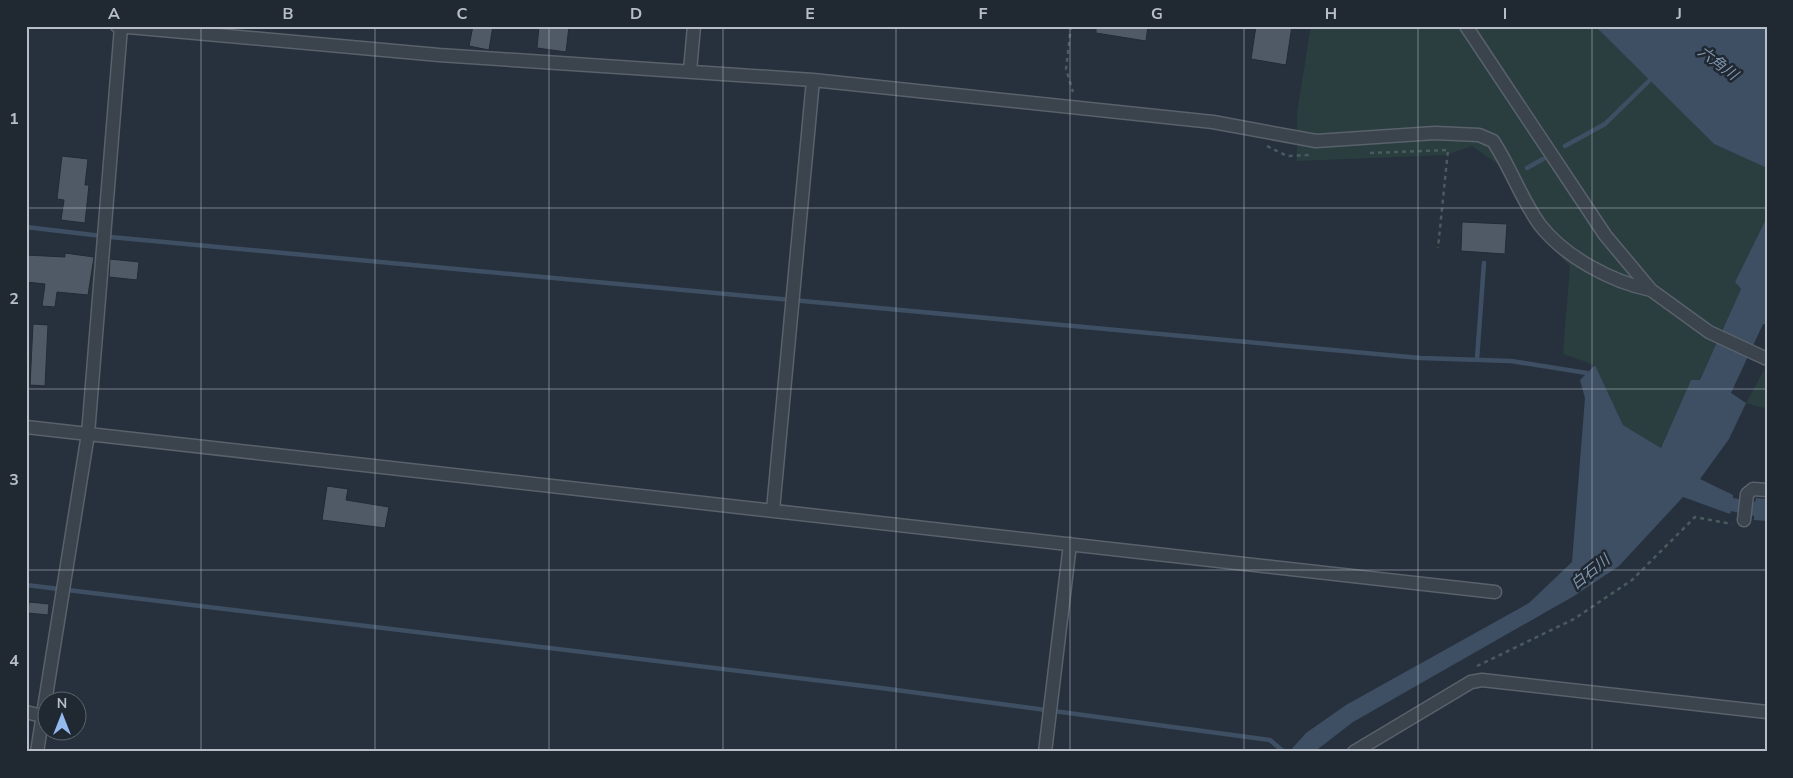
<svg xmlns="http://www.w3.org/2000/svg" width="1793" height="778" viewBox="0 0 1793 778" font-family="'Nunito Sans','Noto Sans JP',sans-serif">
<style>
.green{fill:#2a3e3f}
.water{fill:#3e4f64}
.lines{fill:none;stroke-linecap:round;stroke-linejoin:round}
.stream{stroke:#3e4f64;stroke-width:4.5}
.building{fill:#505a67;stroke:#222a34}
.minor-casing{stroke:#59616b;stroke-width:15}
.path{stroke:#495b5d;stroke-width:2.5;stroke-dasharray:4 4;stroke-linecap:butt}
.minor{stroke:#3b434d;stroke-width:12}
.grid{fill:none;stroke:#b7bec8;stroke-width:1;stroke-opacity:0.55}
.labels{text-anchor:middle;dominant-baseline:central;stroke-width:5;stroke-linejoin:round;paint-order:stroke}
.water-label{font-size:15px;font-style:italic;fill:#8195ad;stroke:#202832}
.neatline{fill:none;stroke:#b7bec8;stroke-width:2}
.grid-label{font-size:16px;text-anchor:middle;font-weight:bold;fill:#b7bec8}
</style>
<rect width="100%" height="100%" fill="#27313d"/>
<path class="green" d="M1311 26H1595L1714 144 1767 168V217L1735 282 1741 289 1700 380H1691L1661 448 1623 425 1595 365 1563 354 1570 266 1535 231 1498 164 1472 146 1446 155 1297 161V112Z
M1767 365V409L1746 403Z"/>
<path class="water" d="M1595 26H1767V168L1714 144Z
M1767 217V325L1763 324 1731 393 1746 403 1729 439 1700 479 1733 495V498L1755 502 1756 498 1767 499V521L1754 520V516L1731 511 1730 514 1683 497 1619 566 1574 596 1353 722 1314 752H1289L1306 733 1346 705 1529 603 1572 562 1585 398 1580 380 1595 365 1623 425 1661 448 1691 380H1700L1741 289 1735 282Z"/>
<g class="lines">
<path class="stream" d="M1565 146 1605 124 1654 76
M1527 168 1543 159
M26 227 110 237 1420 358 1511 361 1587 373 1589 378
M1477 359 1484 263
M26 585 881 688 1270 740 1284 752"/>
</g>
<path class="building" d="M473 26H493L489 50 469 46Z
M539 26H569L566 52 537 48Z
M1096 26H1148L1146 41 1096 33Z
M1256 26H1292L1286 65 1251 59Z
M62 156 88 159 85 185H89L85 223 61 220 64 200 57 199Z
M1462 222 1507 224 1505 254 1461 251Z
M65 253 94 257 88 295 57 292 55 307 42 306 45 284 26 282V255L65 257Z
M110 259 139 262 137 280 109 277Z
M33 324 48 325 45 386 30 385Z
M327 486 348 489 346 500 389 507 385 528 322 520Z
M29 602 49 604 48 615 28 613Z"/>
<g class="lines">
<g class="minor-casing">
<path id="minor" d="M117 26 439 55 813 80 1213 122 1316 141 1435 133 1479 135 1493 141C1511 168 1521 199 1540 225 1565 257 1612 282 1651 290
M1466 26 1605 235 1651 290 1709 332 1767 359
M690 71 694 26
M26 427 1495 592
M773 510 813 80
M1744 520 1747 494 1753 489 1767 490
M26 712 42 716
M37 752 88 434 121 27
M1045 752 1070 544
M1354 752 1471 682 1482 680 1767 712"/>
</g>
<path class="path" d="M1071 26 1066 69 1073 92
M1267 146 1287 156 1309 155
M1370 153 1448 150 1438 248
M1477 666 1574 619 1632 580 1695 517 1732 524"/>
<use href="#minor" class="minor"/>
</g>
<path class="grid" d="M201 26V752M375 26V752M549 26V752M723 26V752M896 26V752M1070 26V752M1244 26V752M1418 26V752M1592 26V752M26 208H1767M26 389H1767M26 570H1767"/>
<g class="labels">
<g class="water-label">
<text transform="translate(1718 63) rotate(37)">六角川</text>
<text transform="translate(1590 572) rotate(-39)">白石川</text>
</g>
</g>
<rect width="1793" height="778" fill="none" stroke="#202832" stroke-width="55"/>
<g transform="translate(62 716)"><circle r="24" fill="#202832" stroke="#5c646e"/>
<path d="M0-4L9 19L0 12L-9 19Z" fill="#95baef"/>
<text y="-8" font-size="14" font-weight="bold" text-anchor="middle" fill="#b7bec8">N</text>
</g>
<rect x="28" y="28" width="1738" height="722" class="neatline"/>
<g class="grid-label">
<text x="114" y="19">A</text>
<text x="288" y="19">B</text>
<text x="462" y="19">C</text>
<text x="636" y="19">D</text>
<text x="810" y="19">E</text>
<text x="983" y="19">F</text>
<text x="1157" y="19">G</text>
<text x="1331" y="19">H</text>
<text x="1505" y="19">I</text>
<text x="1679" y="19">J</text>
<text x="14" y="124">1</text>
<text x="14" y="304">2</text>
<text x="14" y="485">3</text>
<text x="14" y="666">4</text>
</g>
</svg>
